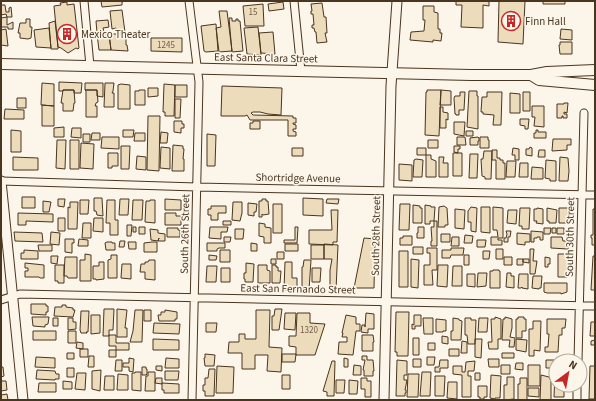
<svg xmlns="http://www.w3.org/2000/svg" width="596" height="401" viewBox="0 0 596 401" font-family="'Source Sans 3',sans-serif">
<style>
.building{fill:#ecdcbc;stroke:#4a3520}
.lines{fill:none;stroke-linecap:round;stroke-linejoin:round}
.street-casing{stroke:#4a3520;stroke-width:9}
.secondary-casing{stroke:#4a3520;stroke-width:11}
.primary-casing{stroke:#4a3520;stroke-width:12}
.street{stroke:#fbf6e9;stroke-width:7}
.secondary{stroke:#fbf6e9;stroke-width:9}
.primary{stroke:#fbf6e9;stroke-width:10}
.labels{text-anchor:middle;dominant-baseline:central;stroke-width:3;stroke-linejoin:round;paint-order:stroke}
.number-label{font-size:9px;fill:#725f47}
.poi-label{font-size:11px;fill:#4a3520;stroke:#fbf6e9;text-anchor:start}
.street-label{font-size:11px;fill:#4a3520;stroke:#fbf6e9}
</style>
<rect width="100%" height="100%" fill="#fbf6e9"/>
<path class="building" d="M101 1H125L122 2V5L102 7Z
M456 1H489V6L483 5V28L461 27 462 5H456Z
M499 1H525L523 44 498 42Z
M543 1H565V4H543Z
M67 2V5L74 4 79 48 78 49 76 48 68 53 61 48 58 47 54 6 61 5 60 3Z
M283 2 284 9 269 11 268 4Z
M322 3 324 17H326L327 33H325L327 42 317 43 316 32H315L314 28H312V25H314L313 14H311V11H312L311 4Z
M263 4 264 26H245L243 6Z
M1 5H5L6 12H9V8L11 7 12 17H7L6 14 1 15Z
M423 6H434V12L438 13V29H440V33H442L441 41 433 40V42L410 40 411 32 424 31 425 20H423Z
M122 10 125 32 117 33 116 28 112 29 110 11Z
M219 11H227L232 51 219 52 216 28 221 27Z
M7 17V25L13 22V29H8V27H1V18Z
M229 18H232V21H236V19H238V21H240L243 51 232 52Z
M26 19H30V27H32L31 38 28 39 20 38V33H18L20 23H26Z
M108 20 109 27 103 28 104 32 97 33 96 21Z
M55 21 58 47V49H51L49 23Z
M216 24 218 51 206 52 204 51 201 26Z
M258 27 261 55 247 54 244 28Z
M49 28 51 48 36 47 34 30Z
M6 29 8 46 1 45V30Z
M561 29 572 30V40L560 39Z
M273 32 275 54 261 53 259 33Z
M97 34H109L111 50H99Z
M109 34H126V45H127L128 51 111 50Z
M151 38H182V52L151 51Z
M560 42H572V54H560L559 45H560Z
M59 82 82 83 81 93H74V90H63V91H59Z
M42 83 54 84V106L41 105Z
M85 83H103V97L97 96V90H85Z
M105 83H114L113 91 112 93H114V107H104Z
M121 84 130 85V109H118V85Z
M164 84 175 85 174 116H165V112H163Z
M175 85H187V97H175Z
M222 86 282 88 281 115 268 114 260 112H253L251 113 253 115 293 116V118H296V123H293V124L296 125V129H293V131L296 132V136H288V120H250L247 115 245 116H221Z
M148 88H158V96L148 97Z
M63 90H74L75 103H74L73 111H63V103H61Z
M85 90H97L98 102 96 103 95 106H97V117H86V91Z
M139 90H145V105H135V91H139Z
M427 90H441L439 136 425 135 426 92H427Z
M441 90 451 91V105H440Z
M469 91H477V96H478V129L467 127Z
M460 92H465L464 110H459V115H456V114H455L454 98 455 96H460Z
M487 92H502L501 125H493L494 115 483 114V112H481L482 97H487Z
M523 92H530V111H523Z
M510 93 520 94V113H510Z
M17 98H26V108H17Z
M175 99H181L180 118H175Z
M564 103H568L567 113 564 112V114H567V118H563V116H562V118H557V104H564Z
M42 105 54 106V126H42Z
M532 106H544V127L534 126 535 117H532Z
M440 107H443V112L448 113V120L446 119V128H440Z
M5 109 24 110V119H4Z
M148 116H160L159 171 147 170Z
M520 119H529L528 129H525V126L520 125Z
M174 121H182V124H184V128H181V133L174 132Z
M253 121H260V129H250V123H253Z
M454 122H465L464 136 454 134Z
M64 127V137H54V128Z
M72 128H81V138L71 137Z
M11 130 21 131V152H11Z
M123 130H134L133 137H123Z
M536 130H538V132H546V138H534V133H536Z
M466 131H473V136H466Z
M161 132 168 133 167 143H160Z
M92 133H100V140H91Z
M135 133H145V141H134Z
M83 134H90V142H83Z
M207 134 216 135 215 166H207Z
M102 137H119V149L101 148Z
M457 137H465L466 145H457Z
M478 137 479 138V141H478V145H470V138Z
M480 137H488V140H489V148H480Z
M553 139H571V145H567V150L552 151Z
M57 140H66L65 169 56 168Z
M70 140H79V169H70Z
M428 140H438V148H428Z
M81 143 94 144 93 169 80 168Z
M173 145 183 146V149H184L183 159H184V171H172Z
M121 146H130L129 169H121Z
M454 146H460V149H458V153L454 152Z
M161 147 170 148V169L160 168Z
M530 147 532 148V156L526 155V149H529Z
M292 148H303V156H292Z
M417 148H426V155H417Z
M513 148 519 149V160H515V155H512Z
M492 150H497V158H500V160H503V163H505V179H496V160H492Z
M539 150H545V157H538Z
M484 151H492L491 179H485V177L482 176 481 159H483Z
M108 153H118V166H112V168H108Z
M453 153H462V176H453Z
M470 154H478L477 178H469Z
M426 155H431V159L436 161V177H426Z
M137 156 146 157V170L136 169Z
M13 157 38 158V170H13Z
M439 157H444L443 163H448V177H439Z
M560 157 568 158 569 171 568 181H559Z
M416 159 423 160 422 177H413L414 160Z
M546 160 556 161V181H550V179L545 178Z
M507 161H516L515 177H506Z
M520 163H528V177H519Z
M399 164 412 165V181L399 180Z
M532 167 543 168V179H531Z
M22 197H35V208H22Z
M94 198H102L103 216 97 215 96 211H94Z
M303 198 323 199V216L303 215Z
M58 199H65L64 207 58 206Z
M120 199H129L128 215H119Z
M165 199 181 200V210H165Z
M262 199H266V201H268L269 214 263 215 262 214V217H259V201H262Z
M327 199H339L338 204 326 203Z
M80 200H89L88 214H80Z
M107 200H115V220H118V235H110V223H106Z
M133 200H143L142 220H132Z
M150 200H155V223L145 222 146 201H150Z
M43 201 51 202 49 212H43Z
M70 202H78L77 229H68V207L70 208Z
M233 202H242V213L240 221 232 220Z
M248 203 257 204 256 212H254V216L248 215Z
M273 204H282V233H273Z
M400 204H410L409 230H399Z
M413 205 420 206V208H422V223H413Z
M425 205 431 206V207H435L434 221H430V224H425Z
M211 206H226V213H218V220H211V215H208V209H211Z
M444 206 447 208 448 225H445V227H438L439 207Z
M471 207 477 208 476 232 471 231V222H468V211Z
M481 207H490V233L481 232Z
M493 207 503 208V238H498V240H502V245H491V237H498L497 230H493Z
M520 208H530L529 229H522V226H519Z
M537 208 543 209V224L536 223 537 221H534V209H537Z
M547 208 557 210 556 223H549V221H547Z
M559 208H569L567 223H559Z
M455 209 465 210 464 229 455 228Z
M593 209H595V245H592V238H591V235H593Z
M331 210H338L337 242H333V245L309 244V230H332Z
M508 210H517L516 224 507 223Z
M18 213 53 214V222L26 221V225H18Z
M165 213H176V216H181V225H165Z
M58 218H65V231H58Z
M94 218H103V232L93 231Z
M223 221H231V225H223Z
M434 221H437V246H431V241H432L431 227H434Z
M83 223H91V238H82Z
M259 223 265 224V227L271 228V243H264V237L259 236Z
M127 225H132L131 236H127Z
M133 227H136V232H133Z
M139 227H145V234H139Z
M210 227H228L227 232H221V239L209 238Z
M295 227H298L297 243H284V240H295Z
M418 227H424V238H417V233H418Z
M167 228H178V230H180V237H167Z
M544 228H551L550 234H544Z
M552 228H556V233H552Z
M557 228H564V234H557Z
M150 229 158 230V233L165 234V241H158L159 238 158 241 151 240Z
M235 229H244L243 239H235Z
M506 231H511L510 237H508V242H504V238H506L507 234Z
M531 231 543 232V240H540V237H537V238H534V242H531Z
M14 232 42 233 43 242 15 241Z
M51 232 60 233 59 245 50 244Z
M517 233 530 234V242H525V245L517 244Z
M441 234H450V242H441Z
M465 235 473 236 472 243H464Z
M403 236H412V245H400V238H403Z
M224 237H231L230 242H224Z
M452 237H459V246H451Z
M551 237H562L563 241H568V249L551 248Z
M364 238 375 239 374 288H354Z
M65 239H74V243H72V253L65 252Z
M79 239 88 240V246H78Z
M477 240H486L485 247H477Z
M120 241H125L124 247H119Z
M107 242H112V243H115V250H106L105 243Z
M128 242H136V249H129Z
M152 242H157V252H144V243Z
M207 243H225V248H219L217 249V251H207Z
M251 243 257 244V251H251Z
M285 244H298V251H285Z
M324 244 338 245 336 290H330V270L332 259H324Z
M38 245H52V251H39Z
M311 245H324V259H311Z
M413 247H423V254H413Z
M427 248H437V270H432L433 285H424V265H430V253H427Z
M451 248H464L463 255H451L450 258H442V250H451Z
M496 249H503V259H496Z
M530 249H534L533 261H537L535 274H530Z
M24 250 38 251V259H21V253H24Z
M220 250H230V262H220Z
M399 251H408V287H399Z
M483 251H490L489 259H483Z
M277 252H284V259H277Z
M85 254 91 255V281H80V260H85Z
M558 254H568L567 277H558Z
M111 255H117V278H108V260L111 259Z
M209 255 217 256 216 260H209Z
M464 255H469V265H464Z
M51 256H58L57 264 51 263Z
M593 256H595V291L594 290H591Z
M65 257H77V278H68L67 276H64Z
M504 257H512V265H504Z
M545 257 550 258V264H548V267H545Z
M271 259H276V264H271Z
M411 259 419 260 418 288 411 287Z
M517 259H523V265H517Z
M523 259H529V263L523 262Z
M149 260H155V280L145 279V272H140L141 264H145V262H148Z
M304 260H311L309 290 302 289V267H303Z
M99 262H104V279L96 280V279H93V266H99Z
M285 262H292V278H297V290H284Z
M25 263 44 265V278H40L39 277H25V271H28V268H25Z
M246 263 254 264 253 282H245V279H244V273H246Z
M122 264H131V279L121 278Z
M55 265H64V283H58V281H55Z
M258 265H267V270L270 271V283H258Z
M272 265H276V267H278V271H281L280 283H272Z
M438 265H448L447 287 437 286Z
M207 266H217L216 282H206Z
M453 266H462V286H452Z
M221 268H230V282H221Z
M312 268H321L320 282H312Z
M493 270H499V271H500V288H490V271H493Z
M478 273H487L486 286 477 287Z
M507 273H511V276H514V288L506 287Z
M467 274H475V287L467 286Z
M519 274H528V289L522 288V287L521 288H518Z
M533 276H542L541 288H539V289L532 288Z
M544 283H567V292L561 294V293H547L544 292Z
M31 304H46V306H48V312H46V315L31 314Z
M62 305H66V307L73 308V310H75L73 317 54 316 55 307H62Z
M104 309H114L113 330H109V336H103Z
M117 309 127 310 125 328H127V337H117Z
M275 309H282L279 330H272V316H274Z
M135 310H143L142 342H130L133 331Z
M144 310H151V321H144Z
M165 310 177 312V319H175V321H159L158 315H161V312H165Z
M256 310H270L269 347 282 348 281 372 267 371 268 355H255V369H242V353H228L229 342H239V334H245V339H256Z
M81 311H89L88 332H86L87 333H81L80 330Z
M396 312H409L408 356H397V352H395Z
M285 313H296L295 330 284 329Z
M297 313H310V323L325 324 315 355H296V347L289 346V336H296Z
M366 313 374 314V329H368V333L361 332 362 325H365V327Z
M91 315H100V333L91 334Z
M346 315 356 317V324H360V331H356L353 355 338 354 339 342H347V337H342L343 333H342Z
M414 315H421V326H415V329H412V324L414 325Z
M32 317H49L48 324 45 325V327L33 326Z
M495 317 501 319V339H498V349H489L488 342H492L491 319H495Z
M505 317 512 319V328L510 337 515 338 514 347H509L510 340H502L503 319H505Z
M518 317H524V319H526V331H522V338H516V319H518Z
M53 318H58V326H53Z
M68 318H73V322H76V329L68 330Z
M423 318H433V334H424Z
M453 318 459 319V320L462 321 461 340H451V331H453Z
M465 318H471V320H476L475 344H468L467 335H465Z
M479 318H488L487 332H478Z
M436 319 446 320V331H443V332H436Z
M547 319H566L565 328H562V335H559L558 352H545V347H548L549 334H547Z
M533 321H541L540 351 534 350V356H529V329H533Z
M591 322H595V336H590Z
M154 323 180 324 179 334 153 333Z
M206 323H217L216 332H206Z
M33 331H56V340H33Z
M68 331H76V343H68Z
M109 335H116V343H129V350H116V346H109Z
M362 335H373L374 342H373V351H362Z
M442 336 448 337V344L442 343Z
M413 338H419V355H413Z
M153 339 179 340V350H153Z
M475 339H482L481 358 475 357Z
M516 339 527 340 526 352 516 350Z
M595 340V345H591V341Z
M462 341 467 342V353H461Z
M77 342 83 343V349L76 348Z
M428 343H435V350H428Z
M80 349H88V357H80Z
M449 349H459V356H449Z
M109 350H116V357H109Z
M67 353H74V359H67Z
M502 353H514V358H502Z
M205 354 215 355 214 366H205L204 358H205Z
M282 354H296L295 362H282Z
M89 356H94V367H88Z
M362 356H367V360H373L374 371H373V376H364V370H363L365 360H362Z
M36 357 55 358V368L35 367Z
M427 357H435L434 365H427Z
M129 358 134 359 133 372 129 371V367H123V363H129Z
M166 358 179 359V368H165Z
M344 358 348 359V367H344Z
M413 359H421V367H413Z
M488 359H499V367H489Z
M116 360H122V371H115Z
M397 360 407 361V375H404V380H407L405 390H406V393H405V396H396Z
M440 360H448V368H440V372H435V367H439Z
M546 360H554V368H546Z
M332 361H335L334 396H327V392L323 391Z
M475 361 474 371H468V376H471V397H462V375L453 374V366H462V372H465L466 362Z
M516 363H523V370L515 369Z
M354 365 361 366V375H353Z
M501 365H510V374H501Z
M528 365H540V386H528Z
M156 366H162V371L156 370Z
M217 366 234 367 233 393H216Z
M590 366H595V399H589Z
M1 367H3L4 376 1 377Z
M142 367H146V369H147V374L146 375H142Z
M67 368H74V377H67Z
M209 369H215L214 396H205V391H203V385H205V378H208Z
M37 370 55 371 56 374H59V379H55V380L36 379Z
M101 370 100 391 92 389V371Z
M165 371H179L178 380H165Z
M555 371 556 385H564V397H554Z
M135 372H141V391L132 390V373H135Z
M148 372H155V391H145L146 376H148Z
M422 372H431L430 396H420Z
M77 373H86L85 390 75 389Z
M475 373H480V380H475Z
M118 374 128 375V390H117Z
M408 374H419L418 397H407Z
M282 375H290V389H282Z
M491 375 501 376 500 398H495V399L490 398Z
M541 375 549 377 551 381V400H540Z
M105 376H114V390H104Z
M435 376H445L444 396H435Z
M507 377H514V399L504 400V385H507Z
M156 378H162V384L155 383Z
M361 378H367V381H371V397H365V389H361Z
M520 378H527V400H518V384H520Z
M336 380H345L344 393H336Z
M349 380 358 381 357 394H349Z
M1 381H6L7 390 1 391Z
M63 381 72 382V389H63Z
M448 382H457V399L447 398Z
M39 383H56V392H38Z
M162 383 179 384V393H164V390H162Z
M478 386H487V397H484V399H480V397H478Z
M528 388H539V397L528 396Z
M7 394 8 400H1V395Z"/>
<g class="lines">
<g class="street-casing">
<path id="street" d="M84 1 90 66
M189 1 199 82 192 400
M294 1 301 71
M1 181 197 187 595 195
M1 300 20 294 595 306
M578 361 584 113
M577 400V385"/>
</g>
<g class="secondary-casing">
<path id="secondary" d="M1 181 23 400
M384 400 391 86 397 1"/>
</g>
<g class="primary-casing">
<path id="primary" d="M1 64 471 75H531L547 72 595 70
M531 75 539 80 595 85"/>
</g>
<use href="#street" class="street"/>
<use href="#secondary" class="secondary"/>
<use href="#primary" class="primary"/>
</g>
<defs>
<g id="building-ring" transform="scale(1)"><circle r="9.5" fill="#fbf6e9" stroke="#c62828" stroke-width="1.5"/><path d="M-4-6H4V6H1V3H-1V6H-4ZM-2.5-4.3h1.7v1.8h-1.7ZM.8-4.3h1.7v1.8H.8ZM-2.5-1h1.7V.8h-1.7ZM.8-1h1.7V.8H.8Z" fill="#c62828"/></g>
</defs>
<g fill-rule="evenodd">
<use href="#building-ring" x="511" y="21"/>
<use href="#building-ring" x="67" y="34"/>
</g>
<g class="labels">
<g class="number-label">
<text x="253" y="12">15</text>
<text x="166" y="45">1245</text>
<text x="309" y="330">1320</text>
</g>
<g class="poi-label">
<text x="525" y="21">Finn Hall</text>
<text x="81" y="34">Mexico Theater</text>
</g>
<g class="street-label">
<text transform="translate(266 58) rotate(1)">East Santa Clara Street</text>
<text transform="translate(298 178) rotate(1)">Shortridge Avenue</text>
<text transform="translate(185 234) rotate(-89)">South 26th Street</text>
<text transform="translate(376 236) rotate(-89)">South 28th Street</text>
<text transform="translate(570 237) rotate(-89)">South 30th Street</text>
<text transform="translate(298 289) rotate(1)">East San Fernando Street</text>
</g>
</g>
<rect width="596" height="401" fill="none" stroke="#4a3520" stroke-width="4"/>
<g transform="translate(568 373) rotate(32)"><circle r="19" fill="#fbf6e9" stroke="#b4a999"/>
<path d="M0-3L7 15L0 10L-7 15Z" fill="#c62828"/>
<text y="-6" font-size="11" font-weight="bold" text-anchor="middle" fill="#4a3520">N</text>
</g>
</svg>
